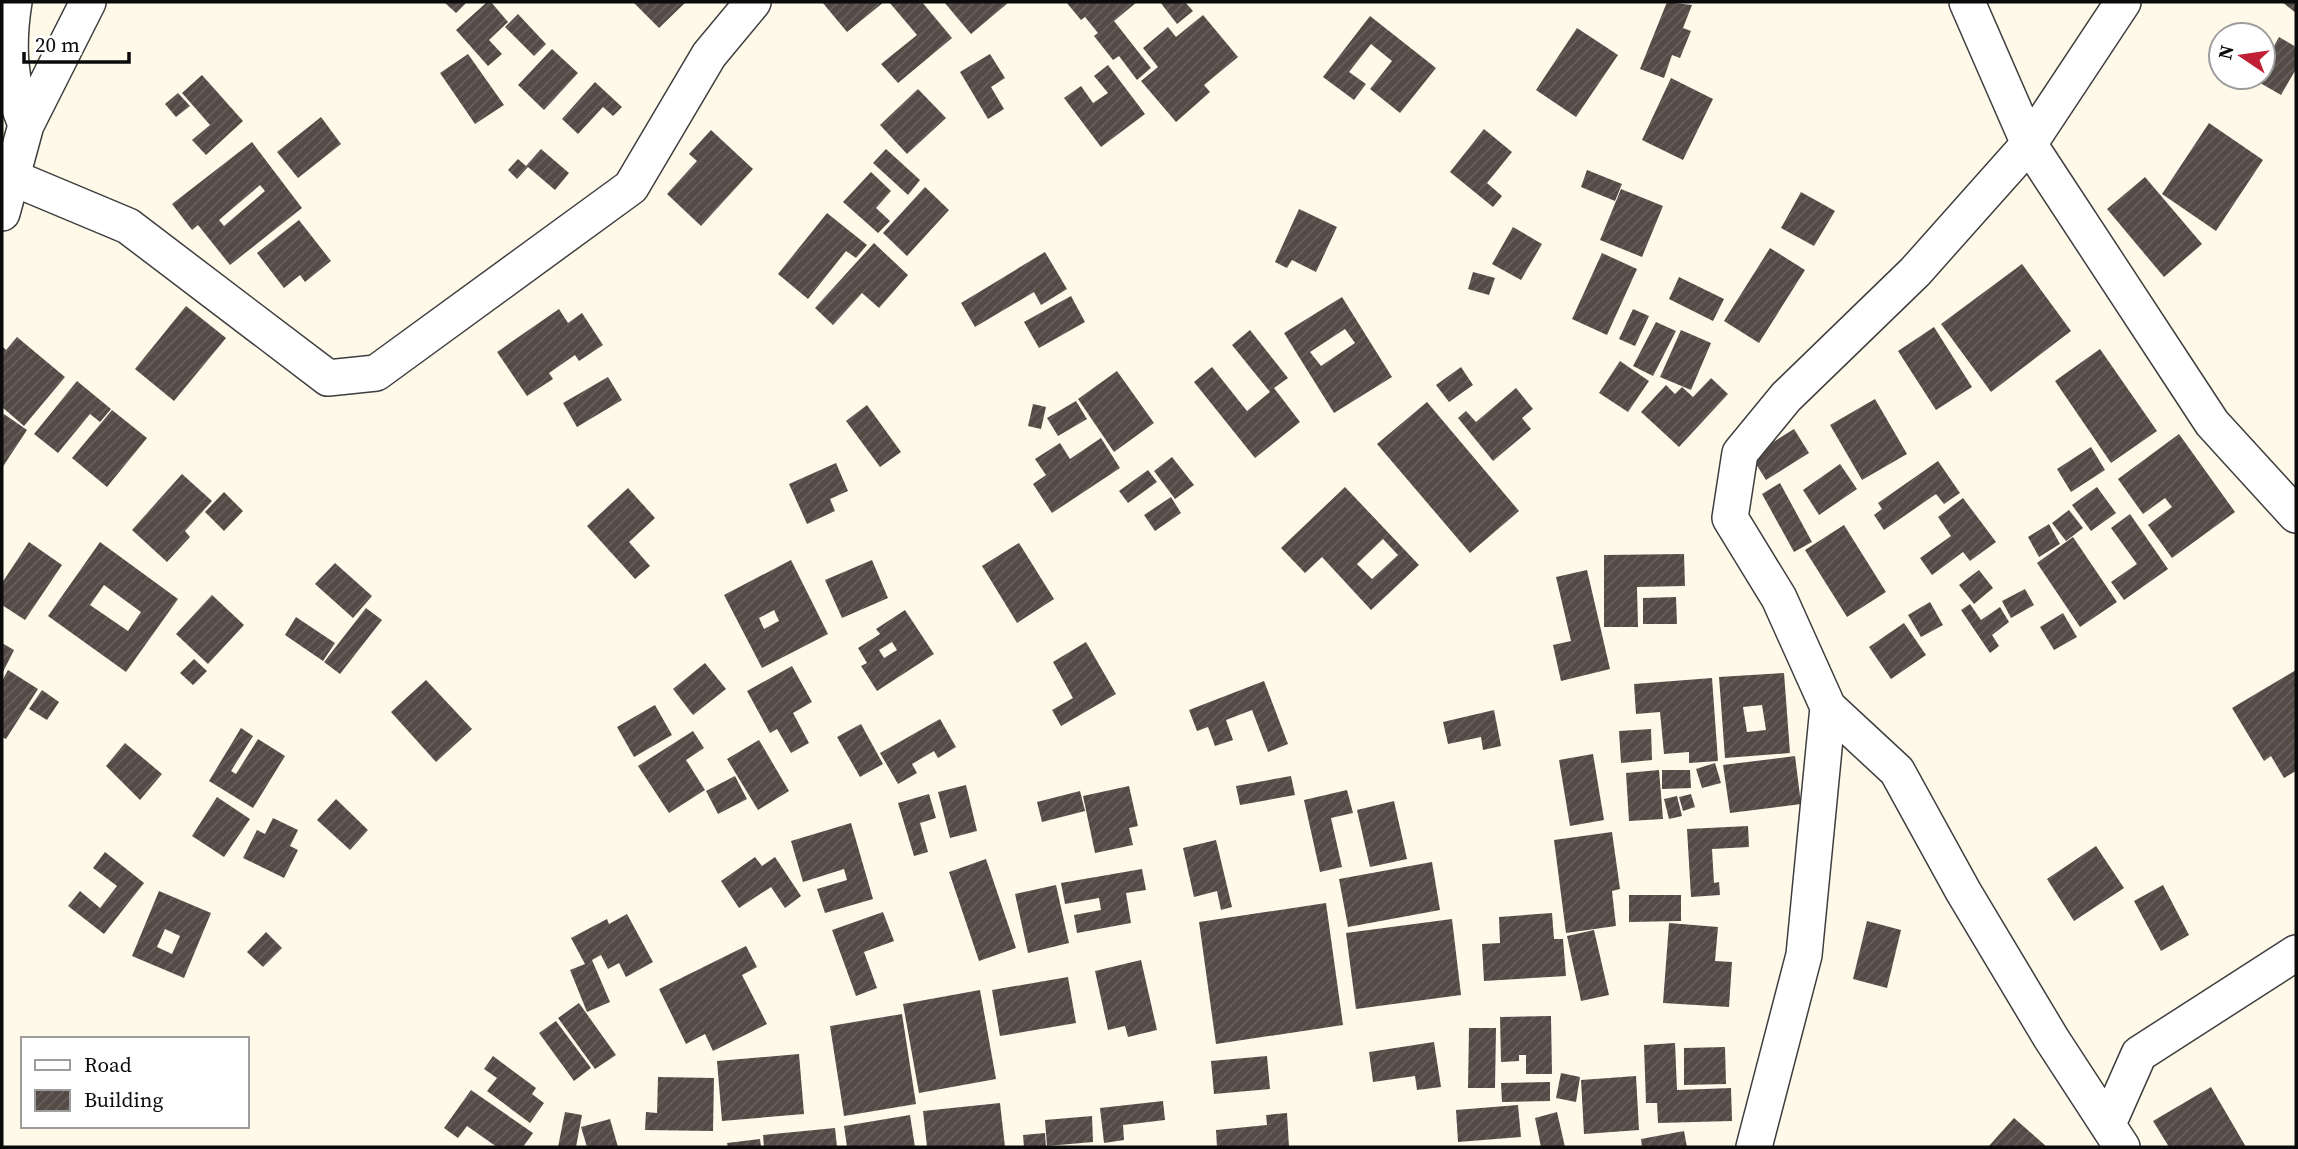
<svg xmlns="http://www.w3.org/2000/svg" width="2298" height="1149" viewBox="0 0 2298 1149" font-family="'Source Serif 4',serif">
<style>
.building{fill:url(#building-hatch);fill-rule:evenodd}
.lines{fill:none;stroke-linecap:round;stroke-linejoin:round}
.minor-casing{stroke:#3e3e3e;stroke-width:38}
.minor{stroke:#fff;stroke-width:35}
</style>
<defs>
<pattern id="building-hatch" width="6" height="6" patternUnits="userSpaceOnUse" patternTransform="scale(1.75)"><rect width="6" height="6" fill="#544b47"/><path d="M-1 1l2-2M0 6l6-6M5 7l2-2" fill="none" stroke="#68605d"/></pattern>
</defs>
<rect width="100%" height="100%" fill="#fff9ea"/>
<path class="building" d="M444 2H467L456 13Z
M487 2H491L508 22 489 40 502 54 488 66 456 30Z
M633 2H686L659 28Z
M822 2H884L847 32Z
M889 2H922L952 38 898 83 881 64 917 35Z
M944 2H1009L971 34Z
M1066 2H1137L1114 21 1151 68 1137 80 1119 56 1113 60 1094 36 1098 33 1085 17 1081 20Z
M1160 2H1185L1193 11 1177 24Z
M1667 2 1692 5 1683 28 1691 31 1680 58 1672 55 1664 78 1640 69Z
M2282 2H2296V13Z
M518 14 546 44 534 56 505 27Z
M1203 15 1238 57 1204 85 1210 92 1176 122 1141 81 1158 67 1143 48 1168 27 1176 37Z
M1370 16 1436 68 1400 113 1370 89 1392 61 1371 44 1349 72 1366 84 1354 100 1323 77Z
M1577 28 1618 55 1576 117 1536 90Z
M2279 37 2296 47V69L2281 95 2255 80 2263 77V66Z
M552 49 578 73 544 110 518 85Z
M468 54 504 105 475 124 440 73Z
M990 54 1005 78 991 87 1004 109 988 119 960 72Z
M1108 65 1145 114 1101 147 1064 98 1081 86 1093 103 1108 93 1094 76Z
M202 75 243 121 206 155 192 140 210 125 182 93Z
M1671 78 1713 99 1683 160 1642 140Z
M595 82 622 107 613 116 603 107 578 134 562 119Z
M918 89 946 118 907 154 880 125Z
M178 93 190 106 176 117 165 104Z
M321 117 341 144 298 178 277 152Z
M2209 123 2263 160 2216 231 2162 194Z
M1484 129 1512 152 1487 183 1502 196 1493 207 1450 172Z
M711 130 753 169 701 226 667 194 697 161 689 154Z
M252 142 302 208 230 265 198 225 192 230 172 204ZM260 185 265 191 224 226 219 220Z
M541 149 569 173 555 190 528 167 517 179 508 170 518 159 526 166Z
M886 149 920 180 908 195 873 163Z
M1587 170 1622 184 1615 201 1581 187Z
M871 172 891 191 876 208 890 221 878 233 843 202Z
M2145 177 2202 244 2164 277 2107 209Z
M925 187 949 210 907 256 883 233Z
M1621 189 1663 206 1642 257 1600 240Z
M1801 192 1835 211 1814 246 1781 228Z
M1299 209 1337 227 1316 272 1292 260 1287 268 1275 262Z
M827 213 867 245 856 258 846 251 808 299 778 274Z
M299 220 331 261 305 282 300 275 284 288 257 253Z
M1513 227 1542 244 1521 280 1492 264Z
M874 243 908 275 879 308 862 293 833 325 815 308Z
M1770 248 1805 270 1759 343 1724 321Z
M1045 252 1067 289 1041 305 1034 292 975 327 961 303Z
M1602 253 1637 269 1607 335 1572 319Z
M2022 264 2071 331 1991 392 1941 324Z
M1473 272 1495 278 1489 295 1468 289Z
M1679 277 1724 299 1713 321 1669 299Z
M1071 296 1085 322 1039 348 1024 322Z
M1342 297 1392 377 1334 413 1284 333ZM1345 329 1355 343 1321 366 1310 352Z
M186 306 226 338 174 401 135 369Z
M559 309 568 323 582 313 603 345 579 361 575 355 549 373 553 379 527 396 497 352Z
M1633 309 1649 316 1635 346 1619 339Z
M1656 322 1676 331 1653 376 1633 366Z
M1934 327 1972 387 1936 410 1898 351Z
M1250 330 1288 378 1274 388 1300 422 1255 458 1194 382 1212 367 1247 411 1270 392 1232 345Z
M1681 330 1711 343 1691 390 1660 377Z
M17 337 65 377 24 426 2 407V346L6 350Z
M2100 349 2157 431 2111 463 2055 381Z
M1620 361 1649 381 1628 412 1599 393Z
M1461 367 1473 385 1449 402 1436 385Z
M1117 371 1154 423 1114 452 1078 399Z
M608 377 622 400 577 427 563 403Z
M1711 378 1728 394 1679 447 1641 412 1666 385 1675 394 1682 387 1693 397Z
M77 381 111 409 100 422 90 414 58 453 34 434Z
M1516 388 1533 409 1522 418 1531 429 1493 461 1458 418 1466 411 1476 422Z
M1875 399 1907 454 1862 480 1830 425Z
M1076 401 1087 419 1058 436 1047 418Z
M1427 402 1519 511 1470 553 1377 444Z
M1033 404 1046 407 1041 429 1028 426Z
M867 405 901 452 880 467 846 421Z
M112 410 147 438 107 487 72 458Z
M4 414 27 430 2 468V418Z
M1794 429 1809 453 1766 480 1751 456Z
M2179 434 2235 512 2172 558 2148 525 2172 507 2165 498 2143 514 2118 479Z
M1101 438 1120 468 1052 513 1033 484 1046 475 1035 459 1060 443 1070 459Z
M2091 447 2105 470 2071 492 2057 469Z
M1172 457 1194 485 1175 499 1154 471Z
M1938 461 1960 493 1944 504 1936 494 1884 530 1874 515 1882 509 1878 503Z
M836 463 848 491 830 499 835 511 807 524 789 484Z
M1840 464 1857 489 1819 515 1803 490Z
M1148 470 1157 482 1128 503 1119 491Z
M182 474 212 501 185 531 190 537 167 562 132 530Z
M1780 483 1812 542 1794 552 1762 494Z
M1345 487 1419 565 1371 610 1322 557 1305 573 1281 548ZM1383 539 1398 555 1372 579 1357 564Z
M2097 487 2116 513 2091 531 2072 505Z
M628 488 655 518 629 542 650 566 635 579 587 526Z
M224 492 243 511 224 531 205 512Z
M1171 497 1181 513 1155 531 1144 515Z
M1963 498 1996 542 1970 561 1963 552 1932 575 1920 558 1951 536 1938 517Z
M2069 510 2083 528 2066 541 2052 523Z
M2130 514 2168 569 2124 600 2111 582 2137 564 2111 528Z
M2049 524 2060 544 2039 557 2028 537Z
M1844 525 1886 592 1847 617 1805 550Z
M2073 537 2117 602 2080 627 2037 563Z
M29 542 62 565 25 620 2 605V583Z
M100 542 178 599 126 672 48 616ZM104 585 141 612 128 631 90 605Z
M1019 543 1054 599 1017 623 982 566Z
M1684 554 1685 586 1637 587 1638 627H1604V555Z
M791 560 828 634 762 668 724 595ZM774 610 779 621 764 629 759 618Z
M872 560 888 598 842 618 825 580Z
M335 563 372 596 353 618 315 584Z
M1587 570 1610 669 1561 681 1553 645 1571 641 1556 577Z
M1979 570 1993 588 1974 604 1959 585Z
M2025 589 2034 605 2011 618 2002 601Z
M212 595 244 625 208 664 176 634Z
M1676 597 1677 624H1643V598Z
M1930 602 1943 625 1921 637 1908 615Z
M1970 604 1981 620 2000 607 2009 622 1992 635 1999 646 1990 653 1961 610Z
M366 608 382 620 340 674 324 662Z
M905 610 934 654 877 691 861 666 867 663 858 648 880 634 876 629ZM892 642 897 650 884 658 879 650Z
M2063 613 2077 637 2054 650 2040 627Z
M296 617 335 643 323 661 285 635Z
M1904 623 1926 655 1891 679 1869 647Z
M1086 642 1116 694 1061 726 1052 710 1073 698 1053 662Z
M2 643 14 650 2 674Z
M194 659 207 671 193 685 180 673Z
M705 663 726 689 693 715 673 689Z
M792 666 812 702 793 713 809 743 791 753 777 729 770 733 747 691Z
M8 670 38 689 6 739 2 737V681Z
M2296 670V771L2284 778 2271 756 2264 761 2232 708Z
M1784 673 1790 753 1725 758 1719 677ZM1762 705 1766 730 1747 732 1743 707Z
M1712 678 1718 761 1689 763V752L1664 754 1660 712 1636 714 1634 684Z
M426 680 472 729 436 762 391 712Z
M1264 681 1288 744 1268 752 1252 710 1226 720 1233 740 1215 746 1208 727 1197 731 1189 710Z
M42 690 59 702 47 720 29 709Z
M655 705 672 735 634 757 617 727Z
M1494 710 1501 746 1483 750 1481 737 1448 744 1443 722Z
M940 719 956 747 938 758 934 751 912 764 917 773 898 784 880 753Z
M861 724 883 764 860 777 837 737Z
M241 728 253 736 231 771 236 774 258 739 285 756 253 808 209 781Z
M1651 729 1652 760 1621 763 1619 731Z
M693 731 704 748 686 760 705 790 669 813 638 766Z
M759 740 789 791 758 810 727 759Z
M125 743 162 774 140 800 106 766Z
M1593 754 1604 820 1570 826 1559 760Z
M1795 756 1801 804 1730 813 1723 765Z
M1715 763 1721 783 1702 788 1696 769Z
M1659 770 1663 819 1629 821 1626 773Z
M1662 770H1690L1691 788 1662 789Z
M735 776 747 799 718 814 706 791Z
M1291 776 1295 795 1240 805 1236 786Z
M966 785 977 831 950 838 938 792Z
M1129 786 1138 826 1129 828 1133 845 1095 853 1083 796Z
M1347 790 1353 813 1331 818 1342 867 1320 872 1304 800Z
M1080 791 1085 811 1042 822 1037 802Z
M929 794 936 818 920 823 928 852 914 856 898 803Z
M1691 794 1695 807 1683 811 1679 797Z
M1677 796 1682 816 1669 819 1664 799Z
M217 797 250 819 224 857 192 836Z
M336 799 368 830 350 850 317 820Z
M1394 801 1407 859 1370 867 1357 810Z
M273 818 298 830 290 846 298 850 284 878 243 858 257 830 265 834Z
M851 823 873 899 825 913 817 889 847 880 844 869 803 882 791 841Z
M1748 826 1749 847 1712 849 1714 883 1719 882 1720 895 1691 897 1687 829Z
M1612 832 1620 889 1612 891 1616 926 1566 933 1554 840Z
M1216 840 1232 907 1221 910 1217 891 1194 897 1183 848Z
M2096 846 2124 888 2074 921 2047 879Z
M105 852 144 883 104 934 68 906 80 891 100 908 117 886 93 868Z
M755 857 762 866 775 857 801 896 785 908 771 887 739 908 721 881Z
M986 859 1016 948 979 961 949 872Z
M1432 862 1440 910 1348 927 1339 879Z
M1142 869 1146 890 1126 893 1131 923 1077 933 1074 915 1101 910 1099 898 1065 904 1061 883Z
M1056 885 1069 943 1028 953 1015 894Z
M2163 885 2189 935 2161 951 2134 901Z
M159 891 211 913 184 978 132 956ZM165 929 180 936 172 954 157 947Z
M1629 895H1681V921L1629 922Z
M1326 903 1343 1025 1216 1044 1199 922Z
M883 912 894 941 864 952 877 988 856 996 832 930Z
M1552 913 1554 939H1563L1566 976 1484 981 1482 944 1500 943 1499 917Z
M627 914 653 962 626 977 619 963 608 969 601 955 592 960 610 1002 587 1012 570 970 585 964 571 938 607 919 609 924Z
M1452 919 1461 995 1356 1009 1346 933Z
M1867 921 1901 930 1887 988 1853 979Z
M1669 923 1718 927 1715 961 1732 962 1729 1007 1663 1003Z
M1594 930 1609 995 1581 1001 1567 936Z
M266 932 282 948 263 967 247 952Z
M746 946 757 967 742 975 767 1024 713 1051 705 1034 686 1044 659 989Z
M1141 960 1157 1030 1128 1037 1125 1026 1108 1030 1095 971Z
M1068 977 1076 1023 1000 1036 992 990Z
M980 990 996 1079 919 1093 903 1004Z
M579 1003 616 1055 595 1069 558 1018Z
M902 1014 916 1104 844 1116 830 1026Z
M1551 1016 1552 1074H1526V1055H1519V1061L1501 1062 1500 1017Z
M556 1021 591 1068 574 1081 539 1033Z
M1469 1028H1496L1495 1088H1468Z
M1434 1042 1441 1087 1417 1090 1415 1076 1373 1082 1369 1052Z
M1675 1043 1677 1090 1731 1088 1732 1121 1658 1123 1657 1103H1646L1644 1045Z
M1725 1047 1726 1084 1684 1085V1048Z
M799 1054 804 1114 722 1121 717 1061Z
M493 1056 536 1088 532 1094 544 1103 530 1123 487 1091 497 1078 484 1069Z
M1267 1056 1270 1089 1214 1094 1211 1061Z
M1561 1073 1580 1077 1576 1102 1556 1098Z
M1636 1076 1639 1130 1584 1134 1581 1080Z
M658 1077 714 1078 713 1131 645 1130 646 1112 657 1113Z
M1550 1082V1101L1502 1102 1501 1083Z
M2211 1087 2246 1147H2169L2153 1121Z
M471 1090 533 1133 523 1147H497L467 1126 458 1138 444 1128Z
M1163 1101 1165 1120 1123 1125 1124 1140 1104 1143 1100 1108Z
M1000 1103 1005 1147H927L923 1111Z
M1518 1105 1521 1137 1458 1142 1456 1110Z
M565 1112 582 1115 576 1147H558Z
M1557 1112 1565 1147H1541L1535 1118Z
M1287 1113 1289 1147H1217L1216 1130 1267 1125 1266 1115Z
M910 1115 915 1147H847L844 1126Z
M1092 1116 1093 1142 1047 1146 1045 1120Z
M2014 1118 2047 1147H1988Z
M610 1119 618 1147H587L581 1127Z
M835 1128 837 1147H764L763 1135Z
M1684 1131 1687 1147H1642L1641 1139Z
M1045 1133 1046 1147H1024L1023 1135Z
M760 1139 761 1147H728L727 1143Z"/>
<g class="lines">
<g class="minor-casing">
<path id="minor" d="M14 2C7 45 9 84 26 125
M1967 2 2029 144 2212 423 2296 515
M11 177 128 226 328 378 376 373 631 187 709 55 753 2
M2 213 26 125 88 2
M1828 707 1897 771 1963 891 2051 1038 2122 1147
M2108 1124 2139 1054 2296 953
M1754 1147 1804 955 1828 707 1779 598 1730 518 1740 453 1786 397 1915 272 2029 144 2123 2"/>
</g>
<use href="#minor" class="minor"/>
</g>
<rect width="2298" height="1149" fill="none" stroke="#0b0b0b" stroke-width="7"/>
<rect x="21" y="1037" width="228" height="91" fill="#ffffff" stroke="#9d9d9d" stroke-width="2"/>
<rect x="35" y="1060" width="35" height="10" fill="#ffffff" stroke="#9d9d9d" stroke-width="2"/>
<text x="84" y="1072" font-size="21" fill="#0b0b0b">Road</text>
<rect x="35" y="1090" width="35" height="21" fill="url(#building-hatch)" stroke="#9d9d9d" stroke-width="2"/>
<text x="84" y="1107" font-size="21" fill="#0b0b0b">Building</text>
<g transform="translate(2242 56) rotate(283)"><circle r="33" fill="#ffffff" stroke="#9d9d9d" stroke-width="2"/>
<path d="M0-5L12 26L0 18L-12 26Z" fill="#c01f35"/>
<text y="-10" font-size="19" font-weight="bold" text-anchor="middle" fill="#0b0b0b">N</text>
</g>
<path d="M24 52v10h105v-10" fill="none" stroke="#0b0b0b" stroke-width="3.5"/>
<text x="35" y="52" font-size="21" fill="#0b0b0b" stroke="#ffffff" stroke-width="5" paint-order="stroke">20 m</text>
</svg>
